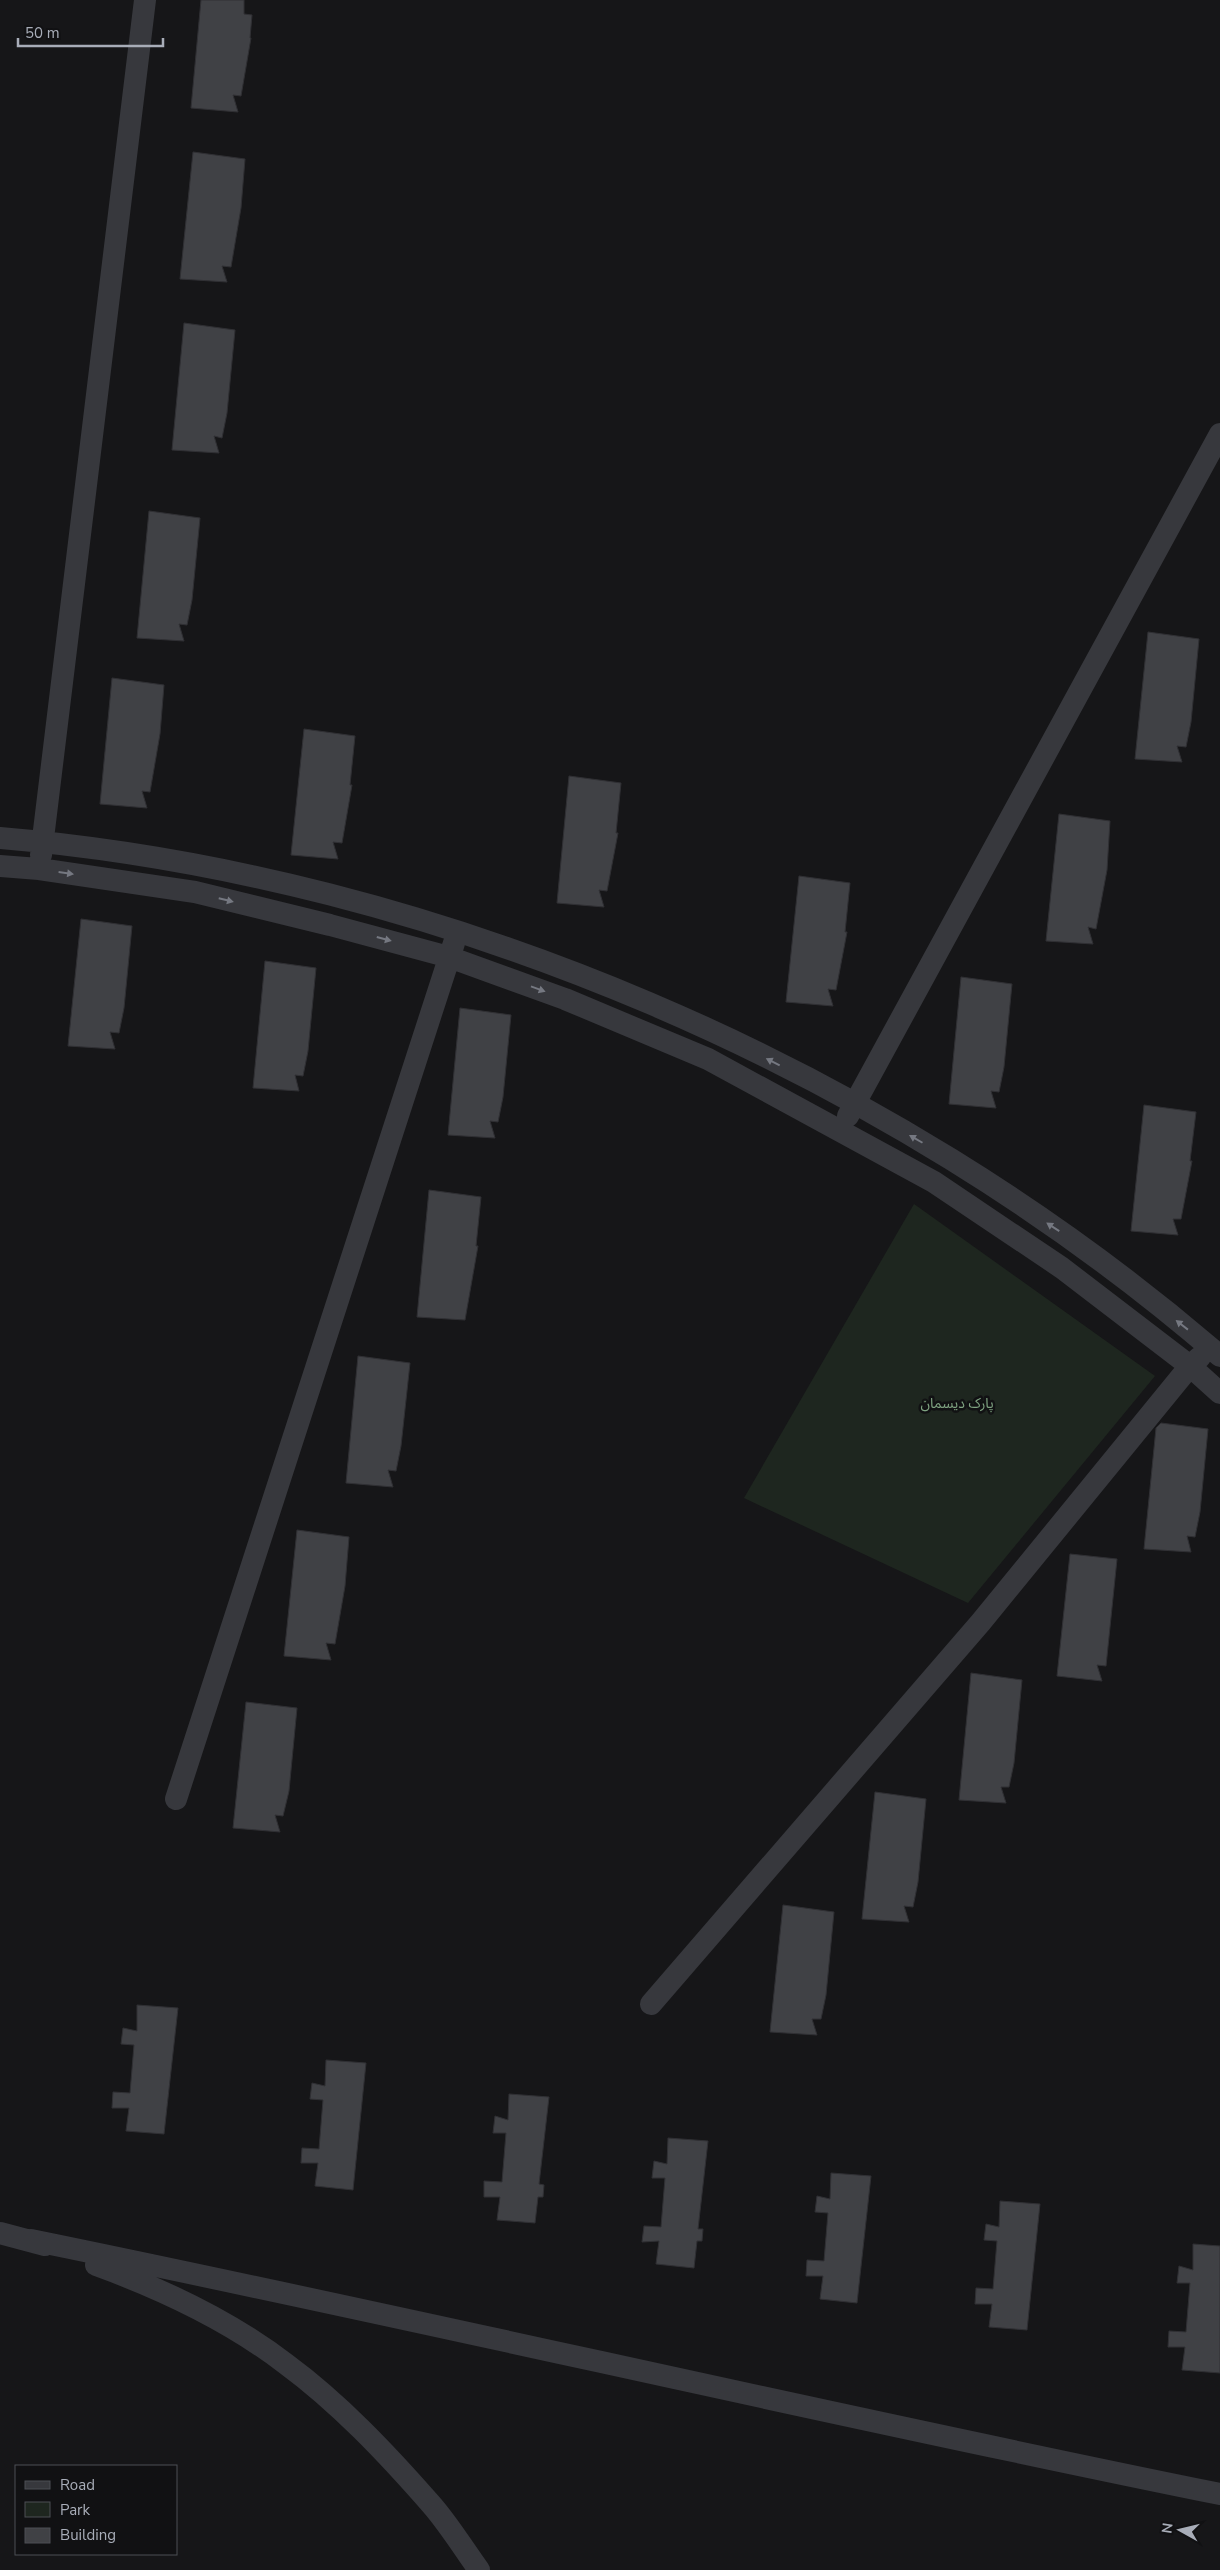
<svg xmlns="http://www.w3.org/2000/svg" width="1220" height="2570" viewBox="0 0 1220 2570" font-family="'Nunito Sans','Noto Sans Arabic',sans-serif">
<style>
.green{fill:#1e261f}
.building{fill:#404145;stroke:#303034}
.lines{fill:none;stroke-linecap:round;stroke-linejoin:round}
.minor{stroke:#37383d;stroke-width:22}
.oneway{fill:#757881}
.labels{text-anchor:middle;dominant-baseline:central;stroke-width:5;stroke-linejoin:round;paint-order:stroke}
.park-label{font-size:14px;fill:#7fa381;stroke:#111113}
</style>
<rect width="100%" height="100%" fill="#161618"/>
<path class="green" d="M914 1204 1155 1376 968 1603 744 1498Z"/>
<path class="building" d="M201 0H244V14L252 15 250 38H251L241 96 233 95 238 112 191 108Z
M193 152 245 159 241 208 231 267 222 266 227 282 180 279Z
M184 323 235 330 227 413 222 438 214 436 219 453 172 450Z
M149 511 200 518 192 600 187 625 179 624 184 641 137 638Z
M1148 632 1199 639 1191 722 1186 747 1177 746 1182 762 1135 759Z
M112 678 164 685 160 734 150 792 142 791 147 808 100 804Z
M304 729 355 736 350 785H352L342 843 333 842 338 859 291 855Z
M569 776 621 783 616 833H618L607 891 599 890 604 907 557 903Z
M1059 814 1110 821 1107 870 1096 929 1088 927 1093 944 1046 941Z
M799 876 850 883 845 932H847L836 990 828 989 833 1006 786 1002Z
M81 919 132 926 124 1008 119 1033 110 1032 115 1049 68 1046Z
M265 961 316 968 308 1051 303 1076 295 1075 299 1091 253 1088Z
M961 977 1012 984 1004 1067 999 1092 991 1091 996 1108 949 1104Z
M460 1008 511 1015 503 1097 498 1122 490 1121 495 1138 448 1135Z
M1144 1105 1196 1112 1190 1161H1192L1181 1219H1173L1178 1235 1131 1231Z
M429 1190 481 1197 476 1246H478L465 1320 417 1317Z
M358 1356 410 1363 401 1446 396 1471 388 1470 393 1487 346 1483Z
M1161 1423 1208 1429 1200 1512 1195 1537 1187 1536 1191 1552 1144 1549 1156 1428Z
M297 1530 349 1537 345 1586 335 1644 326 1643 331 1660 284 1656Z
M1070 1554 1117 1559 1106 1666 1097 1665 1102 1681 1057 1676Z
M971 1673 1022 1680 1014 1763 1009 1787H1001L1006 1803 959 1800Z
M246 1702 297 1708 289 1791 283 1816 275 1815 280 1832 233 1828Z
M875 1792 926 1799 918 1882 913 1907 904 1906 909 1922 862 1919Z
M783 1905 834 1912 826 1995 821 2019H812L817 2035 770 2032Z
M137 2005 178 2008 164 2134 126 2131 129 2108H112L113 2092 130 2093 134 2045 121 2044 123 2028 137 2031Z
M326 2060 366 2063 353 2190 315 2186 318 2163H301L302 2148 319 2149 323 2100 310 2099 312 2083 325 2086Z
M509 2094 549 2097 539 2184 544 2185 543 2197H538L535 2223 497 2220 500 2197H484V2181L502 2182 506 2133H493L495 2116 508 2120Z
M668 2138 708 2141 698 2229H703L702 2241H697L694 2268 656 2264 659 2241 642 2242 644 2226 661 2227 665 2178H652L654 2161 667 2164Z
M831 2173 871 2176 857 2303 820 2299 823 2276H806L807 2260 824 2261 828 2213 815 2212 817 2196 830 2199Z
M1000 2201 1040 2204 1027 2330 989 2327 992 2304H975L976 2288 993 2289 997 2241 984 2240 986 2224 999 2227Z
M1193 2244 1220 2246V2373L1182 2370 1185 2347H1168L1169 2331 1186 2332 1190 2283H1177L1179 2266 1193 2270Z"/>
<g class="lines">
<path class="minor" d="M0 838C438 875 888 1069 1220 1356
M41 855 145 0
M0 866 39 869 195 892 330 925 449 957 565 999 708 1059 934 1182 1062 1268 1190 1366 1220 1393
M848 1116 1220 434
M176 1799 454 943
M651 2004 981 1622 1190 1366 1200 1357
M0 2233 45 2245
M31 2240C428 2321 823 2414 1220 2494
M96 2265C162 2289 230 2321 286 2364 339 2403 387 2454 430 2503 448 2523 463 2548 479 2570"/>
</g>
<defs><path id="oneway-solid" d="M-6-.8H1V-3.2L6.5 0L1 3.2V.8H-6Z" transform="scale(1.25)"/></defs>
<g class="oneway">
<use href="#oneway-solid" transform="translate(66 873) rotate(8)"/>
<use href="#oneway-solid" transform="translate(226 900) rotate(14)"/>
<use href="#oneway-solid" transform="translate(384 939) rotate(15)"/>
<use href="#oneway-solid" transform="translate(538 989) rotate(20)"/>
<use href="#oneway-solid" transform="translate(773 1062) rotate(-153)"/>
<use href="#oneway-solid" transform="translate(916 1139) rotate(-150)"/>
<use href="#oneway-solid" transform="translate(1053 1227) rotate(-147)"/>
<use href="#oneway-solid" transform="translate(1182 1325) rotate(-142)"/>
</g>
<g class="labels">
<g class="park-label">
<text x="957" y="1403">پارک دیسمان</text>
</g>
</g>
<rect x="15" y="2465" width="162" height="90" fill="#111113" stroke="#4d4f55"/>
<rect x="25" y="2481" width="25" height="8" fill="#37383d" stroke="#4d4f55"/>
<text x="60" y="2490" font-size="15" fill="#a8adb8">Road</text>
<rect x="25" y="2502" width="25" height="15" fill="#1e261f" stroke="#4d4f55"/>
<text x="60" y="2515" font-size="15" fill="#a8adb8">Park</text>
<rect x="25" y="2528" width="25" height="15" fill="#404145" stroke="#4d4f55"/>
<text x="60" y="2540" font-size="15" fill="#a8adb8">Building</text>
<g transform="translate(1180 2530) rotate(278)" stroke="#111113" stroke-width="4" paint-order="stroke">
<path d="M0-4L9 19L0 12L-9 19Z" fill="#a8adb8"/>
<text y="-8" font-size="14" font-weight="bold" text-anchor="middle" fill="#a8adb8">N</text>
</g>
<path d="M18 38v8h145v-8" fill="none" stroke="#a8adb8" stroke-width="2.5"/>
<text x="25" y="38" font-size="15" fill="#a8adb8" stroke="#111113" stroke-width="4" paint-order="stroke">50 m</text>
</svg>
